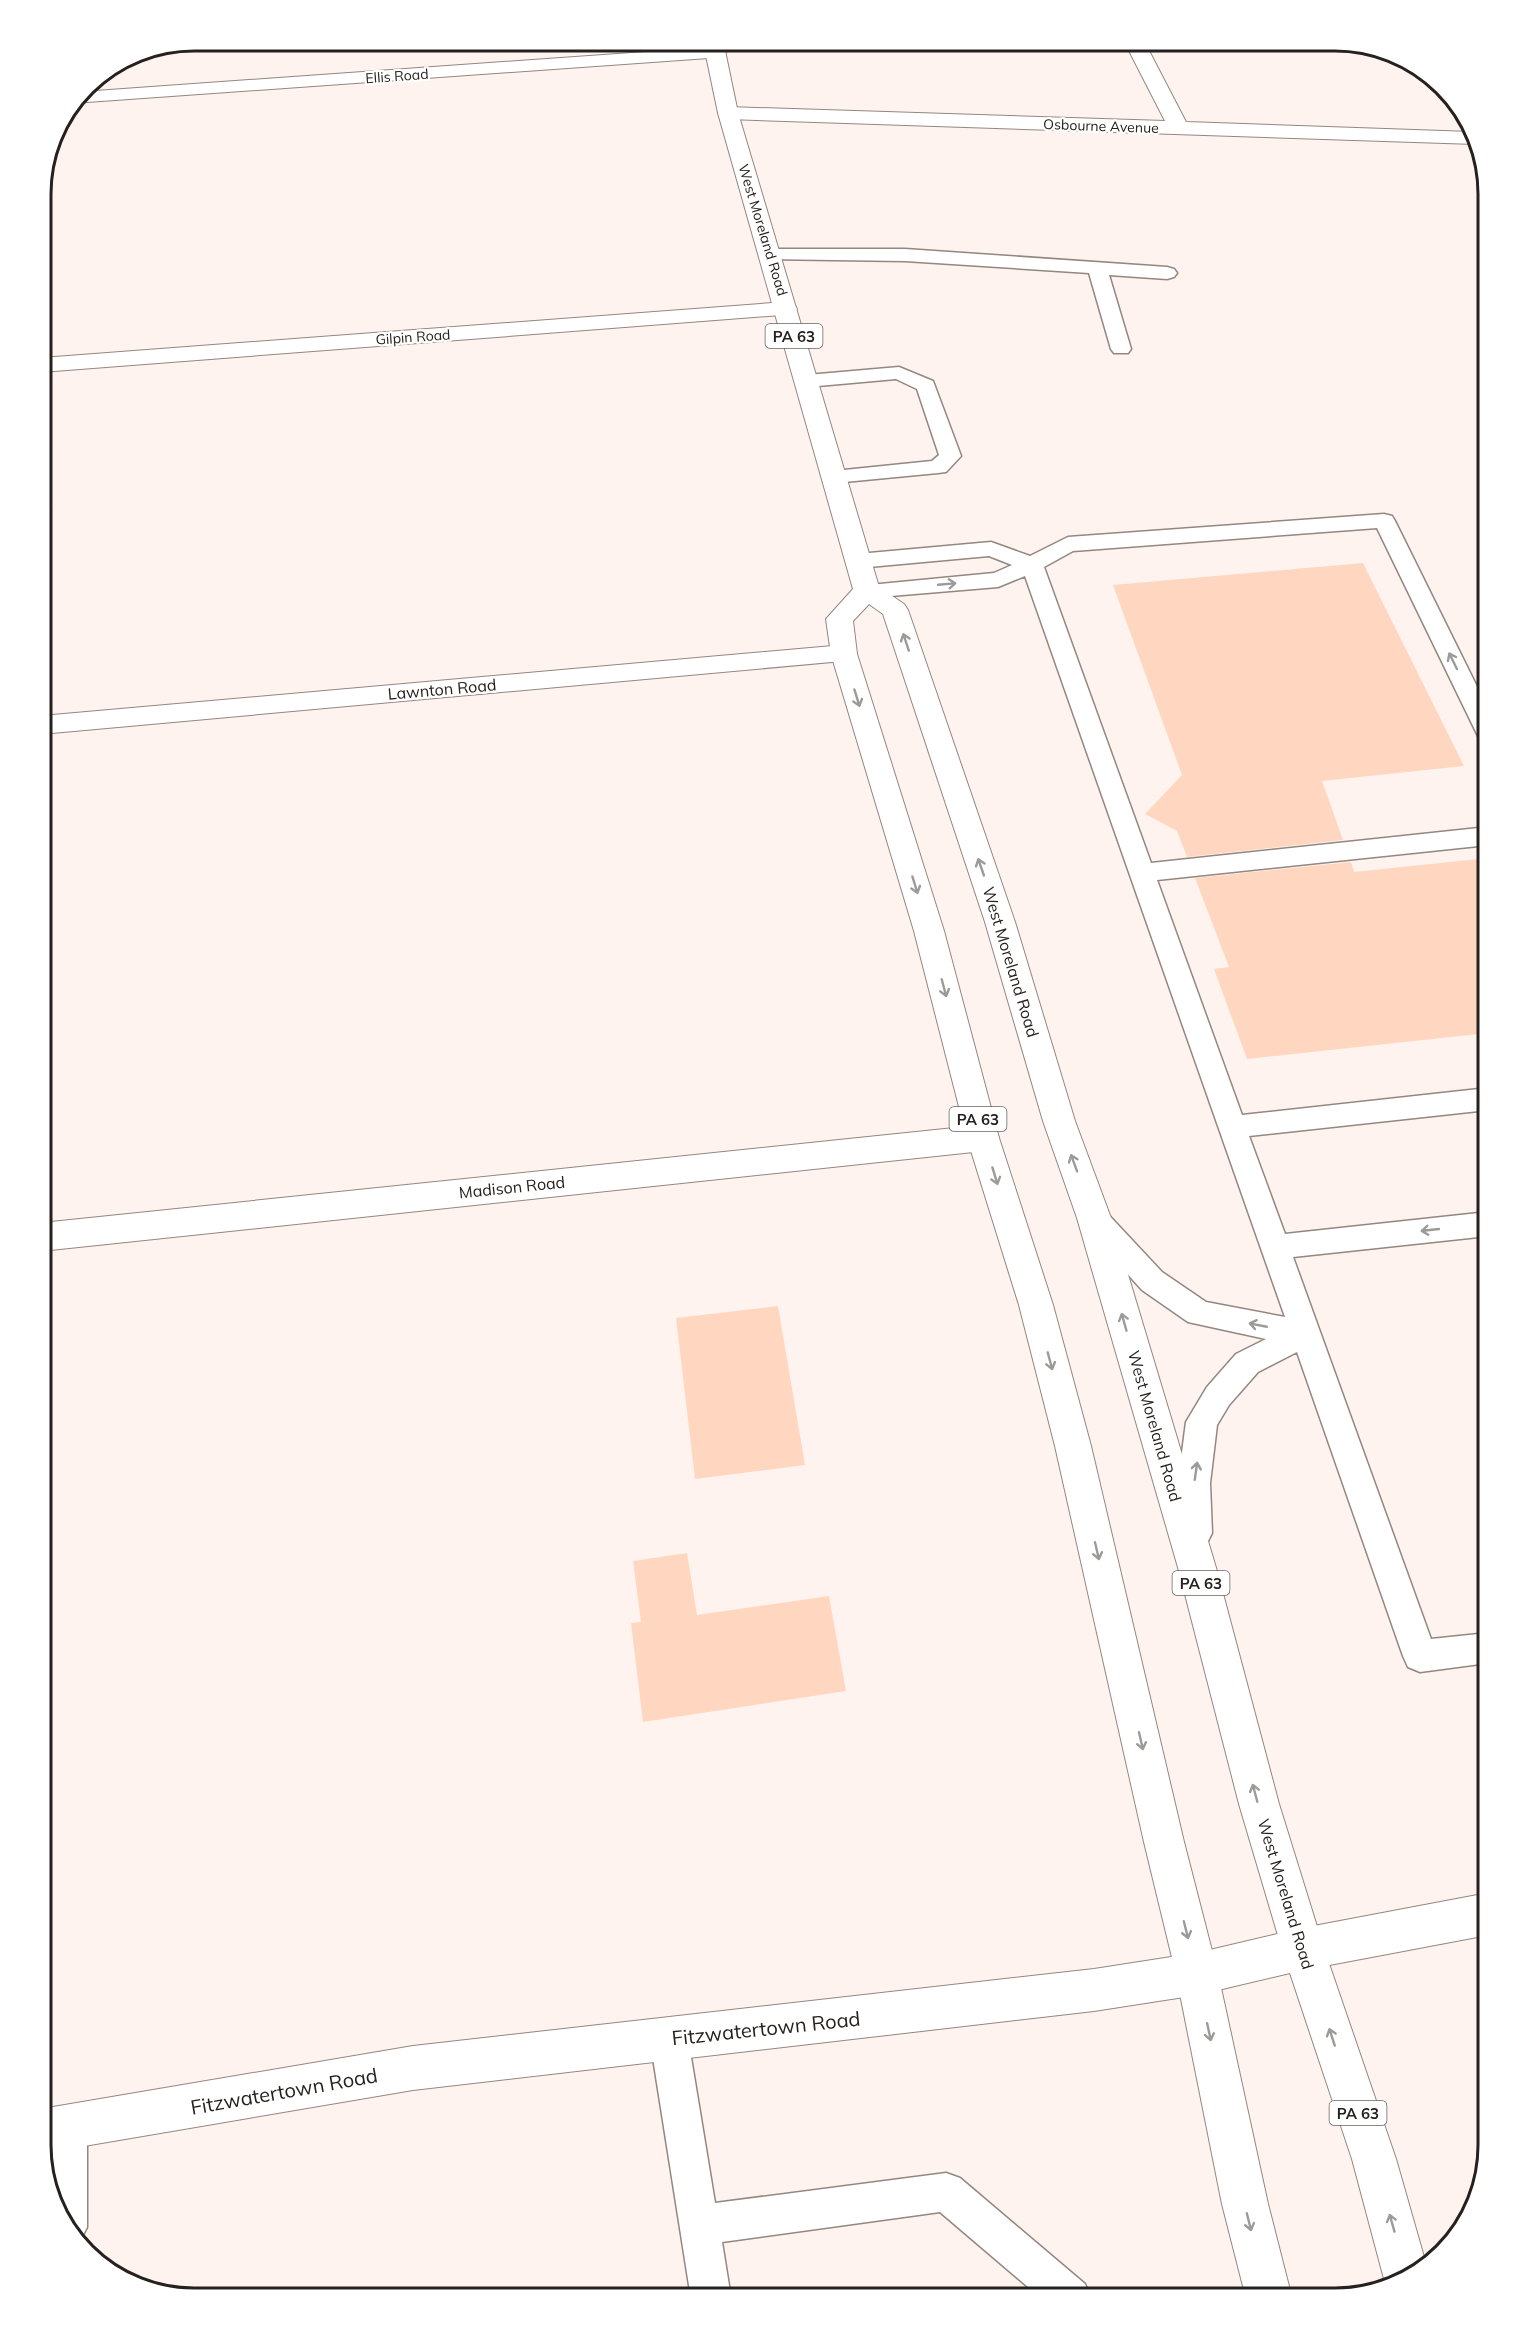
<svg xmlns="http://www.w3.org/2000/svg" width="1529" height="2339" viewBox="0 0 1529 2339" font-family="Mulish,sans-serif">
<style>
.building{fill:#ffd7c1}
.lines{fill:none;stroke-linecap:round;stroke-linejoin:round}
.lane-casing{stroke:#938780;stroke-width:3}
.street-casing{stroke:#938780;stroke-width:2}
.secondary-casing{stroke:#938780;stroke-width:2}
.primary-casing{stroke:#938780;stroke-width:2}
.lane{fill:#fff;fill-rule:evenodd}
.street{fill:#fff;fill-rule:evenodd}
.secondary{fill:#fff;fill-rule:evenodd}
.primary{fill:#fff;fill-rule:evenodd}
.oneway{stroke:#9d9b9a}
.labels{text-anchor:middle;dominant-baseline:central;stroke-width:4.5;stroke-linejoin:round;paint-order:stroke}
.far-street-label{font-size:14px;fill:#26211e;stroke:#fff}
.shield{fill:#fff;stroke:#676462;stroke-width:1.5}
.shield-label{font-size:15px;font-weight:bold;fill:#26211e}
.street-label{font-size:16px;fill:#26211e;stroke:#fff}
.near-street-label{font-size:20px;fill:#26211e;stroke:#fff}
.rim{fill:none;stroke:#26211e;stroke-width:3}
</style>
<rect width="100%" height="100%" fill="#fef3ee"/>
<path class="building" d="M1363 563 1464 766 1322 781 1343 840 1187 857 1177 831 1145 814 1182 775 1113 585Z
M1488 858V1033L1247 1059 1214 969 1229 967 1195 878 1351 862 1354 872Z
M778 1306 805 1465 695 1479 676 1318Z
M687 1553 697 1615 829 1596 846 1691 643 1722 631 1623 641 1622 633 1561Z"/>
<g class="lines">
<g class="lane-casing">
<path id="lane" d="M770 249H905L1167 267 1174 269 1177 273 1174 277 1167 279 1109 275 1131 349 1128 353H1114L1111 349 1089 273 905 261 763 259 760 255 763 251Z
M899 367 933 381 961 456 946 472 938 473 834 483 826 482 823 477 826 472 834 471 932 461 939 455 917 389 896 379 807 387 800 385 797 381 800 377 807 375Z
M1384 514 1392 516 1395 521 1488 709V740L1479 738 1476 732 1377 528 1073 551 1044 567 1151 863 1488 827V845L1157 880 1242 1115 1488 1088V1110L1249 1136 1285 1234 1488 1212V1236L1293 1257 1431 1639 1488 1633V1663L1420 1672 1408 1667 1403 1656 1297 1352 1258 1372 1229 1405 1217 1425 1210 1483 1212 1533 1207 1543 1196 1548 1185 1543 1180 1533 1178 1483 1186 1422 1207 1387 1236 1354 1266 1339 1188 1322 1142 1290 1084 1226 1080 1218 1084 1210 1094 1206 1104 1210 1162 1272 1206 1302 1285 1317 1025 576 998 587 867 598 859 596 856 591 859 586 994 573 1012 565 989 556 858 568 850 566 847 561 850 556 858 554 991 542 1030 556 1068 537Z
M669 2020 682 2026 688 2039 715 2203 946 2173 960 2178 1085 2284 1091 2298H1041L940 2212 722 2242 731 2298H691L650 2039 656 2026Z
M68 2109 82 2114 87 2128V2227L80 2241C74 2235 64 2228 61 2221 48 2195 44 2140 54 2114Z"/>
</g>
<g class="street-casing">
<path id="street" d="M1124 41H1144L1186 122 1472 132 1475 144 728 119 721 117 718 113 721 109 728 107 1165 121Z
M716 47 723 49 726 53 723 57 73 103 81 92Z
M786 302 794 304 797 309 794 314 41 372V358Z
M844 645 854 648 857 654 854 660 41 734V716Z
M983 1125 995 1129 999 1138 995 1147 983 1151 41 1251V1223Z"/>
</g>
<g class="secondary-casing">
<path id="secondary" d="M1488 1893V1935L1303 1970 1197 1995 1094 2011 413 2090 43 2153 41 2109 413 2046 1094 1969 1197 1953 1303 1928Z"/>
</g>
<g class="primary-casing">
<path id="primary" d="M703 41H723L738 113 879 587 904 604 908 610 1015 922 1075 1121 1111 1218 1217 1571 1279 1804 1324 1949 1396 2159 1426 2264 1412 2278 1386 2285 1384 2279 1352 2159 1282 1949 1239 1804 1179 1571 1077 1218 1043 1121 985 922 883 614 869 604 853 621 857 654 944 931 999 1138 1053 1305 1091 1446 1184 1842 1218 1974 1268 2204 1292 2298H1246L1222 2204 1176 1974 1144 1842 1055 1446 1019 1305 967 1138 914 931 831 654 826 619 853 589 718 113Z"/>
</g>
<use href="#lane" class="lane"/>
<use href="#street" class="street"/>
<use href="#secondary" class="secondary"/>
<use href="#primary" class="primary"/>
</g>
<defs><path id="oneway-shaft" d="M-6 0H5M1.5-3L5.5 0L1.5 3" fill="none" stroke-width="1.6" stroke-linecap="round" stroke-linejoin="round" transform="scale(1.5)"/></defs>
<g class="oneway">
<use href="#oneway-shaft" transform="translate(947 584) rotate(-5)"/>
<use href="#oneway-shaft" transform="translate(906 642) rotate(-108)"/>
<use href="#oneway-shaft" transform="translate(1453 661) rotate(-116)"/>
<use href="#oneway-shaft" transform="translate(857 698) rotate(73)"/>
<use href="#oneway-shaft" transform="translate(981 867) rotate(-109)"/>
<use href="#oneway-shaft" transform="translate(915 885) rotate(73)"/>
<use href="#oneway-shaft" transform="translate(944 988) rotate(75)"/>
<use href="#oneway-shaft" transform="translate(1074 1163) rotate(-110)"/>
<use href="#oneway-shaft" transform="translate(995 1176) rotate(73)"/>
<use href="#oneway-shaft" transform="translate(1430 1230) rotate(174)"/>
<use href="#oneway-shaft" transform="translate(1124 1322) rotate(-106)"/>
<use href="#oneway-shaft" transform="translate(1258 1325) rotate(-169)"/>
<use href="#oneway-shaft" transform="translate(1050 1361) rotate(75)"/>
<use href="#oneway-shaft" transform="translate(1196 1471) rotate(-82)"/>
<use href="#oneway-shaft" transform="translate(1097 1551) rotate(77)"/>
<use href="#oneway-shaft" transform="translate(1141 1741) rotate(77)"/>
<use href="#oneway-shaft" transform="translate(1255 1793) rotate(-105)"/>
<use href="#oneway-shaft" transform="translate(1186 1930) rotate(76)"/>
<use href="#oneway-shaft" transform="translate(1209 2032) rotate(78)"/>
<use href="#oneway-shaft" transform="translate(1332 2037) rotate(-108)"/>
<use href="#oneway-shaft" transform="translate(1249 2222) rotate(76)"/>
<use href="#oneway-shaft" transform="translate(1392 2223) rotate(-106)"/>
</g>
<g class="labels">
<g class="far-street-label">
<text transform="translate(397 76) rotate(-4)">Ellis Road</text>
<text transform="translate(1101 126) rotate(2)">Osbourne Avenue</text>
<text transform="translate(763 230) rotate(73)">West Moreland Road</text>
<text transform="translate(413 337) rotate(-4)">Gilpin Road</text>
</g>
<g class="shield">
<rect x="765.5" y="324" width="57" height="24" rx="4.5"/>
<rect x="949.5" y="1107" width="57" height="24" rx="4.5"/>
<rect x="1172.5" y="1571" width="57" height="24" rx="4.5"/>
<rect x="1329.5" y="2101" width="57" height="24" rx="4.5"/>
</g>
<g class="shield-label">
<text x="794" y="336">PA 63</text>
<text x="978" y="1119">PA 63</text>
<text x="1201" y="1583">PA 63</text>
<text x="1358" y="2113">PA 63</text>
</g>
<g class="street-label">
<text transform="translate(442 689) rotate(-5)">Lawnton Road</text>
<text transform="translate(1011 962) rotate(73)">West Moreland Road</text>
<text transform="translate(512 1187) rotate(-6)">Madison Road</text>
<text transform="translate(1155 1426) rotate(74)">West Moreland Road</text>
<text transform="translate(1286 1894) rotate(73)">West Moreland Road</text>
</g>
<g class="near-street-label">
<text transform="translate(766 2028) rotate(-6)">Fitzwatertown Road</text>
<text transform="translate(284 2091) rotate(-10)">Fitzwatertown Road</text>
</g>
</g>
<path d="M0 0H1529V2339H0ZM194 51H1335A143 143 0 0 1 1478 194V2145A143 143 0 0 1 1335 2288H194A143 143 0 0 1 51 2145V194A143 143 0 0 1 194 51Z" fill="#fff" fill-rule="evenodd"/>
<path class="rim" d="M194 51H1335A143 143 0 0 1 1478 194V2145A143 143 0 0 1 1335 2288H194A143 143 0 0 1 51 2145V194A143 143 0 0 1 194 51Z"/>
</svg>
